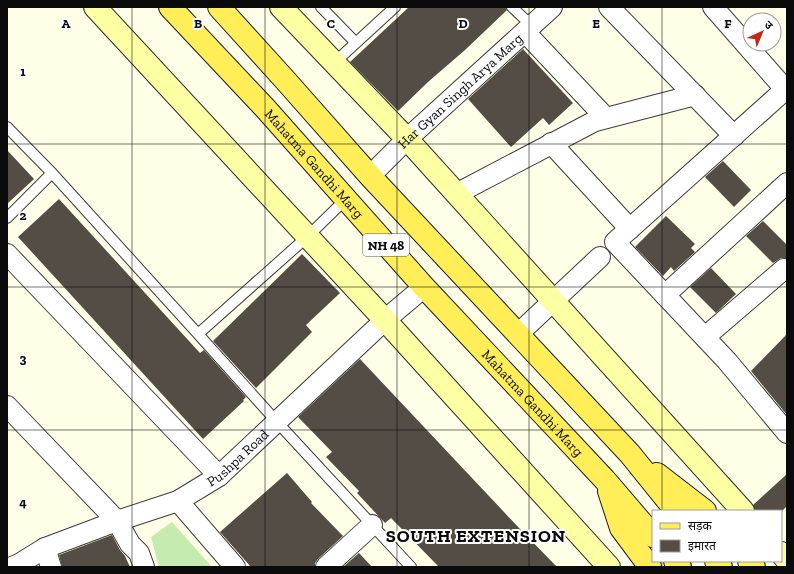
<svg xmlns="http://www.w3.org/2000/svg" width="794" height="574" viewBox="0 0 794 574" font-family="'Zilla Slab','Noto Sans Devanagari',serif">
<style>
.green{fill:#c5ecae}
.building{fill:#534d46}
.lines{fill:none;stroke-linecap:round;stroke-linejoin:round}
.lane-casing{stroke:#3d3d3d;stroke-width:12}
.street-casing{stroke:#3d3d3d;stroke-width:22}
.secondary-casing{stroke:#2c2c2c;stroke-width:24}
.primary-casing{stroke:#1b1b1b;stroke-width:24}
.lane{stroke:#fff;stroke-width:10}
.street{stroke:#fff;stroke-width:20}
.secondary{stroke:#fcffa2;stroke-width:22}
.primary{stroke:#ffee57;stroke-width:22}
.grid{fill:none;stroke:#0a0a0a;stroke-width:1;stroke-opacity:0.55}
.labels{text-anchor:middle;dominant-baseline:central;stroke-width:4;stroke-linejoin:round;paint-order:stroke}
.shield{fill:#fff;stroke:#545454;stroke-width:1}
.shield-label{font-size:13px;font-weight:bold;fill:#0a0a0a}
.street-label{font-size:14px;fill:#0a0a0a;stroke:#fff}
.district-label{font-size:18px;font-weight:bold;letter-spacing:1px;fill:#0a0a0a;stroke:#fff}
.grid-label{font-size:13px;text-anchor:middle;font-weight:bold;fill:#0a0a0a;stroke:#fff;stroke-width:4;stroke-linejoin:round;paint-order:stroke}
</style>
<rect width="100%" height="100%" fill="#fffee7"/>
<path class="green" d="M172 522 212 567H159L151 537Z"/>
<path class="building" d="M409 7H506L507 10 465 50 428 82 398 111 350 62Z
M523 49 573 103 549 125 543 118 511 147 468 99Z
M7 150 34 179 7 204Z
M723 161 751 190 734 207 705 177Z
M59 199 200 353 204 350 246 397 243 400 244 401 203 439 18 237Z
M666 216 695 244 691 248 695 252 674 271 671 267 663 276 635 247Z
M763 221 787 245 786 258H781L773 263 746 236Z
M302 254 340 293 306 325 312 332 256 388 213 341Z
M711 268 736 294 716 313 690 287Z
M787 334V415L751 371Z
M360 359 520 529 557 567H439L391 518 385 523 357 493 359 491 326 457 332 452 298 417Z
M287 473 312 502 311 503 343 536 318 559 315 563V567H251L220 532Z
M787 474V506L782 511H755L753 505Z
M112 535 120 550 125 556 130 567H62L59 555Z
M359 553 372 567H343Z"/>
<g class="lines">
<g class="lane-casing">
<path id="lane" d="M321 7 356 43
M512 7 532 26
M334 63 395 7
M7 127 52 173 198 334 307 237 346 199
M7 218 52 173
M198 334 277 422 411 567"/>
</g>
<g class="street-casing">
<g id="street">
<path d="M609 7 734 136"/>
<path d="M713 7 785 89"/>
<path d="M525 32 606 118"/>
<path d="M787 88 615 242 727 361 787 433"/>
<path d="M551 143 630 229"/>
<path id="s1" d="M370 176 407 139 552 7"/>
<path d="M456 194 595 121 695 95"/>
<path d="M7 254 219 476"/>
<path d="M665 295 787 183"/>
<path d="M518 334 600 257"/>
<path d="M705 337 784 269"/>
<path d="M7 406 117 521 130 544 139 553 144 567"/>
<path d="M178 501 235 567"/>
<path d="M45 548 51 567"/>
<path id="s2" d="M12 567 19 564 45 548 117 521 178 501 219 476 385 320 424 287"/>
<path d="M326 567 372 525"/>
</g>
</g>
<g class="secondary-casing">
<path id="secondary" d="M95 7 385 320 609 567
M281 7 407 139 743 511
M781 553 787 560"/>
</g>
<g class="primary-casing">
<g id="primary">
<path id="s3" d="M170 7 265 108 424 287 605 480 653 536"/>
<path d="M219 7 286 81 370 176 630 454 676 511"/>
<path d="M657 474 705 511"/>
<path d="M609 491 621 528 650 567"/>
<path d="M675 561 680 567"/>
<path d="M716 561 721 567"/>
<path d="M749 561 754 567"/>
</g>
</g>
<use href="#lane" class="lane"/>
<use href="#street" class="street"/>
<use href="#secondary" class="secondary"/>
<use href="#primary" class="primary"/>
</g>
<path class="grid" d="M132 7V567M265 7V567M397 7V567M529 7V567M662 7V511M7 144H787M7 287H787M7 430H787M662 561V567"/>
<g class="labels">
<rect class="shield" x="363" y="234" width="46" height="22" rx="3"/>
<g class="shield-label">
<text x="386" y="245">NH 48</text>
</g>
<g class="street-label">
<text stroke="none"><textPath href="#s1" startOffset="124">Har Gyan Singh Arya Marg</textPath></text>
<text stroke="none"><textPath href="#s3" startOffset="213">Mahatma Gandhi Marg</textPath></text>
<text stroke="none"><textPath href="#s3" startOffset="537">Mahatma Gandhi Marg</textPath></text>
<text stroke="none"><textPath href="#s2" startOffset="253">Pushpa Road</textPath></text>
</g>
<g class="district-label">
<text x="476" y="536">SOUTH EXTENSION</text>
</g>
</g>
<g class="grid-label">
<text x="66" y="28">A</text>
<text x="198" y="28">B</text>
<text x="331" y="28">C</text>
<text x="463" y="28">D</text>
<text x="596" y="28">E</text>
<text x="728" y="28">F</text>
<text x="23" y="76">1</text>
<text x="23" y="220">2</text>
<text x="23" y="363">3</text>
<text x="23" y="507">4</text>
</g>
<rect width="794" height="574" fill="none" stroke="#0a0a0a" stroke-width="16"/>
<rect x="652" y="510" width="130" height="52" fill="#ffffff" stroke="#9d9d9d"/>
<rect x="660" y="523" width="20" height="6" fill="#ffee57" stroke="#9d9d9d"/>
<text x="688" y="530" font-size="12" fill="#0a0a0a">सड़क</text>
<rect x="660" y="540" width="20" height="12" fill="#534d46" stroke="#9d9d9d"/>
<text x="688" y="550" font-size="12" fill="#0a0a0a">इमारत</text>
<g transform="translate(762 32) rotate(44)"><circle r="19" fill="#ffffff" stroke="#9d9d9d"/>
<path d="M0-3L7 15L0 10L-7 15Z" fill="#c32919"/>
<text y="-6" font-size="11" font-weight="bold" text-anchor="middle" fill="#0a0a0a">उ</text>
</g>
</svg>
